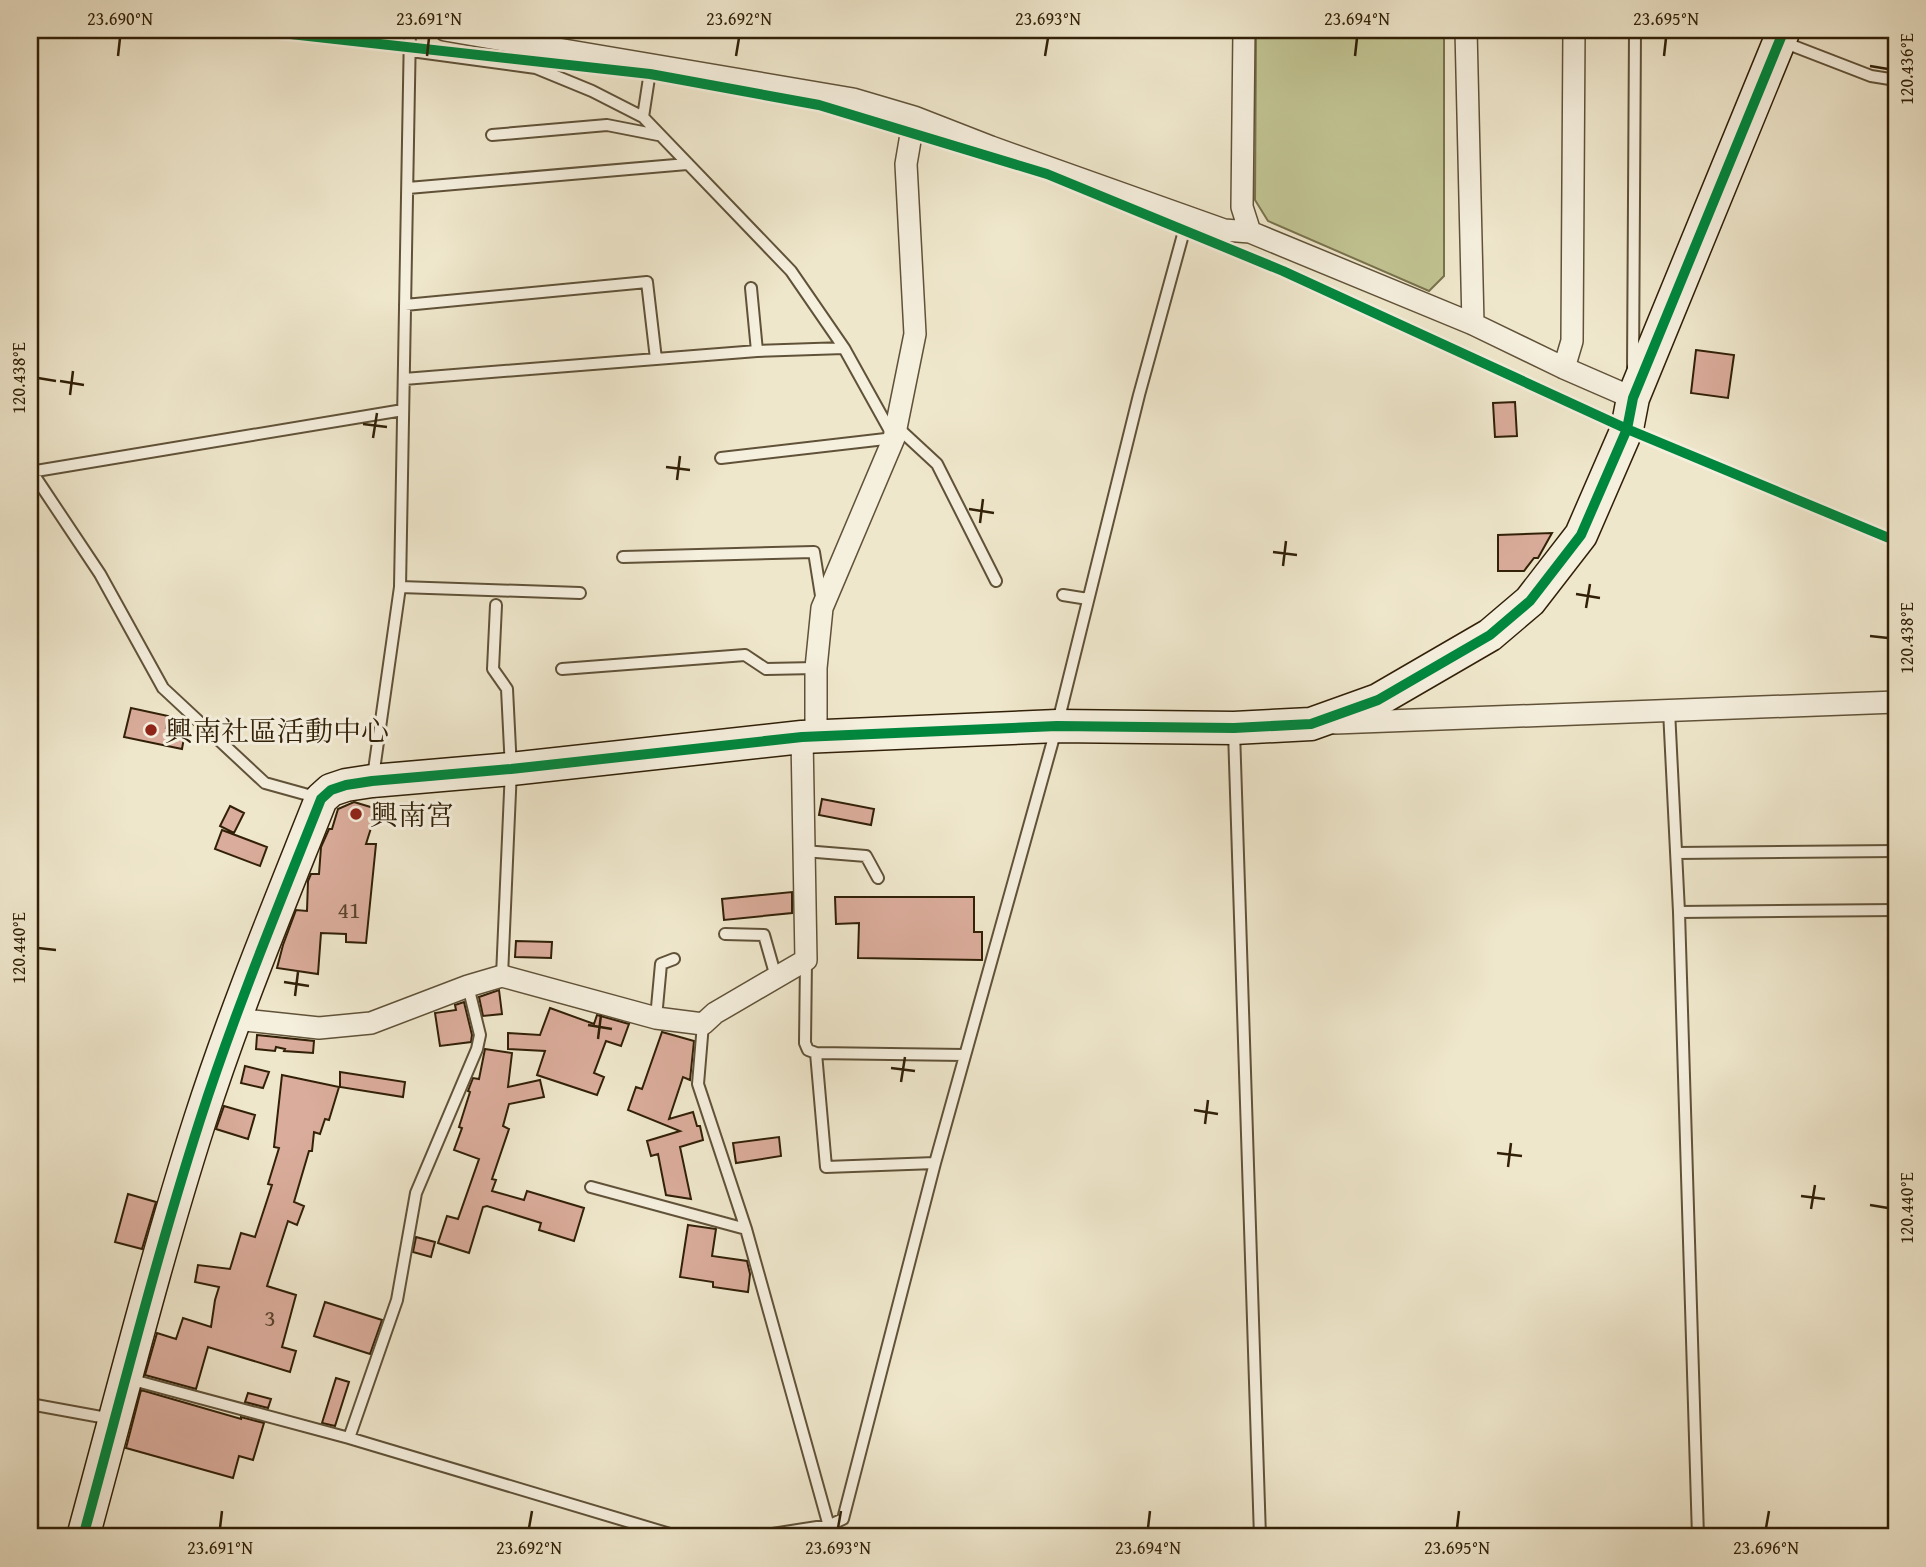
<svg xmlns="http://www.w3.org/2000/svg" width="1926" height="1567" viewBox="0 0 1926 1567" font-family="'Gentium Book Plus','Noto Serif TC',serif">
<style>
.green{fill:#c1c392;stroke:#79724c;stroke-width:2}
.building{fill:#daac9b;stroke:#312007;stroke-width:2}
.lines{fill:none;stroke-linecap:round;stroke-linejoin:round}
.lane-casing{stroke:#605238;stroke-width:14}
.street-casing{stroke:#605238;stroke-width:24}
.secondary-casing{stroke:#312007;stroke-width:35}
.lane{stroke:#f5efde;stroke-width:10}
.street{stroke:#f5efde;stroke-width:21}
.secondary{stroke:#f5efde;stroke-width:32}
.cycleway-casing{stroke:#f5efde;stroke-width:15}
.cycleway{stroke:#00873e;stroke-width:10}
.ticks{fill:none;stroke:#312007;stroke-width:2.5}
.poi-dot{fill:#8f2418;stroke:#f5efde;stroke-width:2.5}
.labels{text-anchor:middle;dominant-baseline:central;stroke-width:6;stroke-linejoin:round;paint-order:stroke}
.number-label{font-size:24px;fill:#5b432c}
.poi-label{font-size:28px;fill:#312007;stroke:#f5efde;text-anchor:start}
.neatline{fill:none;stroke:#312007;stroke-width:2.5}
.ticks-label{font-size:18px;text-anchor:middle;fill:#312007}
</style>
<rect width="100%" height="100%" fill="#efe7cc"/>
<filter id="stains"><feTurbulence type="fractalNoise" baseFrequency=".00286" numOctaves="4"/><feColorMatrix values="0 0 0 0 .2 0 0 0 0 .09 0 0 0 0 .02 0 0 0 .5 -.17"/></filter>
<radialGradient id="worn" r=".72"><stop offset=".6" stop-color="#630" stop-opacity="0"/><stop offset="1" stop-color="#630" stop-opacity=".3"/></radialGradient>
<path class="green" d="M1256 30H1444V276L1429 291 1268 221 1255 200Z"/>
<path class="building" d="M1696 350 1734 355 1728 398 1691 393Z
M1515 402 1517 436 1495 437 1493 403Z
M1552 533 1538 558H1534L1524 571H1498V535Z
M131 708 168 716 166 728 185 732 182 749 124 737Z
M822 799 874 809 871 825 819 815Z
M354 802 377 809 366 844H376L366 943 346 942V934L321 933 318 974 277 968 283 945 296 910 307 911 308 881 311 874H319L321 847 329 829H332L338 809Z
M230 806 244 813 234 833 220 826Z
M222 830 267 847 260 866 215 849Z
M792 892V913L724 920 722 899Z
M835 897H974V932H982V960L858 958 859 923 836 924Z
M516 941 552 942 551 958 515 957Z
M499 990 502 1014 483 1016 479 997Z
M464 1002 472 1035 471 1042 440 1046 435 1013 456 1010 455 1005Z
M550 1008 594 1024 597 1015 629 1024 621 1046 606 1041 594 1073 604 1077 597 1095 537 1075 545 1051 508 1049V1033L540 1035Z
M662 1032 694 1041 690 1080 683 1077 669 1119 693 1112 697 1126H700L703 1140 680 1147 691 1199 666 1195 658 1154 651 1156 647 1141 680 1131 628 1110 636 1087 642 1089Z
M257 1035 314 1041 313 1053 284 1051 285 1049 276 1047 275 1051 256 1049Z
M485 1049 512 1053 508 1087 540 1080 544 1097 509 1104 503 1126 509 1129 492 1179 496 1180 492 1191 524 1200 527 1191 584 1208 574 1241 539 1230 541 1223 487 1206 483 1207 469 1253 438 1243 447 1216 458 1219 479 1159 454 1150 462 1128 459 1127 470 1092 468 1091 473 1078 479 1079Z
M245 1066 269 1072 263 1088 241 1083Z
M340 1072 405 1082 403 1097 340 1087Z
M282 1075 339 1087 329 1120 325 1119 320 1134 314 1132 312 1151H309L294 1202 304 1206 297 1225 288 1221 267 1286 296 1295 282 1347 296 1351 290 1372 208 1347 196 1389 145 1375 157 1333 176 1339 183 1318 211 1327 215 1300 219 1287 195 1282 198 1265 230 1269 241 1233 255 1237 272 1185 268 1184 279 1148 274 1147Z
M224 1106 255 1115 248 1139 216 1129Z
M779 1137 781 1156 736 1163 733 1143Z
M128 1194 156 1202 142 1249 115 1242Z
M688 1225 716 1229 712 1256 747 1261 750 1274 748 1292 713 1287V1282L680 1277Z
M416 1237 435 1242 431 1257 413 1252Z
M325 1302 382 1320 370 1354 314 1336Z
M336 1378 349 1382 335 1426 322 1423Z
M141 1390 241 1419V1417L264 1423 253 1460 239 1456 233 1478 126 1448Z
M248 1393 271 1399 268 1408 245 1402Z"/>
<g class="lines">
<g class="lane-casing">
<path id="lane" d="M1783 42 1871 76 1896 80
M411 51 536 68 592 91 643 117
M651 65 643 117 791 271 844 348
M492 135 607 125 658 135
M408 188 687 164
M751 288 757 351
M405 305 647 282 656 359
M1633 370 1635 30
M404 379 757 351 844 348 894 438 721 458
M897 427 937 464 996 581
M30 472 403 410
M32 472 100 574 163 688 265 783 319 798
M623 557 814 552 822 602
M400 587 580 593
M1063 595 1088 599
M496 605 493 669 507 689 511 769 502 976
M562 669 745 655 766 669 816 668
M1894 702 1896 735
M1669 710 1679 912 1698 1537
M1234 731 1260 1537
M373 777 400 587 410 30
M804 851 866 856 878 878
M1676 853 1896 851
M1679 912 1896 910
M725 934 764 935 776 977
M806 960 805 1043 808 1050 816 1053 826 1167 935 1163
M468 986 480 1035 477 1049 416 1193 397 1300 349 1438 680 1537
M656 1018 661 964 674 959
M703 1024 698 1084 746 1229 832 1537
M816 1053 964 1055
M591 1187 746 1229
M129 1379 349 1438
M30 1404 112 1419
M752 1537 830 1525 843 1519 935 1163 1057 726 1139 395 1184 231"/>
</g>
<g class="street-casing">
<path id="street" d="M445 30 853 99 914 117 991 147 1224 230 1250 232
M1244 30 1242 207 1250 232 1473 324 1564 368 1633 398
M1466 30 1473 324
M1564 368 1572 341 1574 30
M1335 723 1896 702
M816 736V668L822 608 894 438 915 334 906 164 914 117
M235 1019 319 1028 371 1023 468 986 502 976 656 1018 703 1024 715 1013 806 960 802 737"/>
</g>
<g class="secondary-casing">
<path id="secondary" d="M83 1537C121 1398 156 1257 200 1120 235 1011 279 905 321 799L331 790 346 785 372 781 511 769 802 737 1057 726 1234 728 1311 724 1378 700 1490 635 1530 601 1581 535 1627 429 1633 398 1784 30"/>
</g>
<use href="#lane" class="lane"/>
<use href="#street" class="street"/>
<use href="#secondary" class="secondary"/>
<g class="cycleway-casing">
<path id="cycleway" d="M254 30 650 74 819 105 1047 174 1283 271 1627 429 1896 541
M83 1537C121 1398 156 1257 200 1120 235 1011 279 905 321 799L331 790 346 785 372 781 511 769 802 737 1057 726 1234 728 1311 724 1378 700 1490 635 1530 601 1581 535 1627 429 1633 398 1784 30"/>
</g>
<use href="#cycleway" class="cycleway"/>
</g>
<path class="ticks" d="M118 56 120 38M427 56 429 38M736 56 739 38M1045 56 1048 38M1355 56 1357 38M1664 56 1666 38M1870 66 1888 69M38 378 56 381M60 381 84 385M70 395 73 371M363 424 387 427M373 438 377 413M666 467 690 470M677 480 680 456M969 509 994 513M980 523 983 499M1273 552 1297 555M1283 566 1286 541M1576 594 1600 598M1586 608 1590 584M1870 636 1888 638M38 948 56 950M284 982 309 986M295 996 298 972M588 1025 612 1029M598 1039 601 1015M891 1068 915 1071M901 1082 905 1057M1194 1110 1218 1114M1205 1124 1208 1100M1497 1153 1522 1156M1508 1167 1511 1143M1801 1196 1825 1199M1870 1205 1888 1208M1811 1209 1815 1185M220 1528 222 1511M529 1528 532 1511M838 1528 841 1511M1148 1528 1150 1511M1457 1528 1459 1511M1766 1528 1769 1511"/>
<g class="poi-dot">
<circle cx="151" cy="730" r="7"/>
<circle cx="356" cy="814" r="7"/>
</g>
<g class="labels">
<g class="number-label">
<text x="349" y="909">41</text>
<text x="270" y="1317">3</text>
</g>
<g class="poi-label">
<text x="165" y="730">興南社區活動中心</text>
<text x="370" y="814">興南宮</text>
</g>
</g>
<rect width="1926" height="1567" fill="none" stroke="#efe7cc" stroke-width="77"/>
<rect x="38" y="38" width="1850" height="1490" class="neatline"/>
<g class="ticks-label">
<text x="120" y="25">23.690°N</text>
<text x="429" y="25">23.691°N</text>
<text x="739" y="25">23.692°N</text>
<text x="1048" y="25">23.693°N</text>
<text x="1357" y="25">23.694°N</text>
<text x="1666" y="25">23.695°N</text>
<text transform="translate(1907 69) rotate(-90)" y="6">120.436°E</text>
<text transform="translate(19 378) rotate(-90)" y="6">120.438°E</text>
<text transform="translate(1907 638) rotate(-90)" y="6">120.438°E</text>
<text transform="translate(19 948) rotate(-90)" y="6">120.440°E</text>
<text transform="translate(1907 1208) rotate(-90)" y="6">120.440°E</text>
<text x="220" y="1554">23.691°N</text>
<text x="529" y="1554">23.692°N</text>
<text x="838" y="1554">23.693°N</text>
<text x="1148" y="1554">23.694°N</text>
<text x="1457" y="1554">23.695°N</text>
<text x="1766" y="1554">23.696°N</text>
</g>
<rect width="100%" height="100%" filter="url(#stains)"/>
<rect width="100%" height="100%" fill="url(#worn)"/>
</svg>
